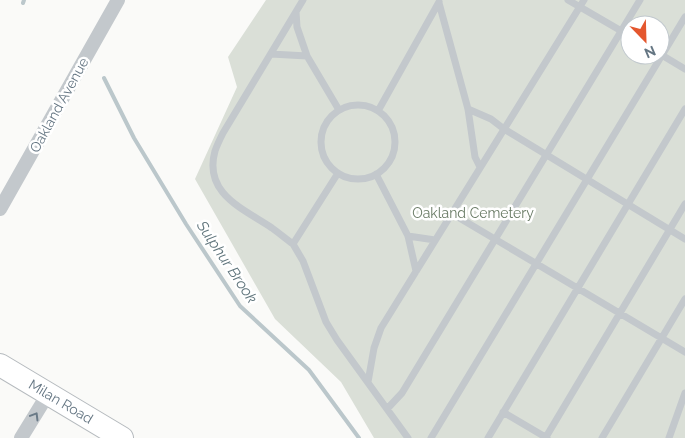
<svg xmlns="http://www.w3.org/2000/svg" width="685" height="438" viewBox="0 0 685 438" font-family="Raleway,sans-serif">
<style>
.green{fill:#dadfd7;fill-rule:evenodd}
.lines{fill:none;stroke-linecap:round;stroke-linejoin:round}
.stream{stroke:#bbc7cb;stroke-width:4}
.primary-casing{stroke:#b5babe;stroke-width:24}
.lane{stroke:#c3c8cc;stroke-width:7}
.street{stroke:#c3c8cc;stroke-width:14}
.primary{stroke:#fff;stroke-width:22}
.oneway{stroke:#6a7a87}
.labels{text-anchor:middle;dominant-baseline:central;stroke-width:5;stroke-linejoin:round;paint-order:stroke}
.street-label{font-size:14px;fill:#657683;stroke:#fff}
.park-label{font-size:14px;fill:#687a64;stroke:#fff}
.water-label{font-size:15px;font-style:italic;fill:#60757c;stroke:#fff}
</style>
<rect width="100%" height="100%" fill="#fafaf8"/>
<path class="green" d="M266 0H685V438H374L341 382 275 319 195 179 237 87 228 57ZM630 25H660V55H630Z"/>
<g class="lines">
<path class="stream" d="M23 3 24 0
M104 78 134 138 186 224 240 306 309 370 359 438"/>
<g class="primary-casing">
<g id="primary">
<path id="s1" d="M0 365 122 438"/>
</g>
</g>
<path class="lane" d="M568 0 630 36
M439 3 468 109 475 157 480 167
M296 12 297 27 307 56
M271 54 307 56 339 110
M660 54 685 69
M321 142a37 37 0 1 1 74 0a37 37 0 1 1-74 0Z
M468 109 491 119 504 129 685 239
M378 111 439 2
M338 173 293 244 303 261 326 322 337 340 408 438
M376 174 408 236 416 271
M451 213 685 352
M408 236 435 240
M293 244C286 239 279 233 272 228 244 209 203 194 215 151 217 145 220 139 223 133L303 0
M368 382 374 348 381 328 584 0
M387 409 402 393 640 0
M503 412 547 438
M546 437 685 204
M431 438 685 17
M488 438 685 109
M602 438 685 299
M669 438 685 393"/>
<path class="street" d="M0 209 118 0
M21 438 48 394"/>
<use href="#primary" class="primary"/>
</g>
<defs><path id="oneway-chevron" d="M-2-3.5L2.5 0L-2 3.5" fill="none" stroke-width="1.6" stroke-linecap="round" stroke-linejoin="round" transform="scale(1.25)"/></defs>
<use class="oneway" href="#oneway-chevron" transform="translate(35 416) rotate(-59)"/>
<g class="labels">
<g class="street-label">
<text transform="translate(59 105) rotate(-61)">Oakland Avenue</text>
<text stroke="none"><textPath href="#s1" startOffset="71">Milan Road</textPath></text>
</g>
<g class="park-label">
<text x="473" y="213">Oakland Cemetery</text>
</g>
<g class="water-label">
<text transform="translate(227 262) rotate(56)">Sulphur Brook</text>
</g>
</g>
<g transform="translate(645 40) rotate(157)"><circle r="24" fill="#ffffff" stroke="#c1c8cd"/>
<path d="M0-4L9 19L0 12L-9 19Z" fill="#e4572e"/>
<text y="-8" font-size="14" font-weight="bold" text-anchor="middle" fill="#657683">N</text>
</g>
</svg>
